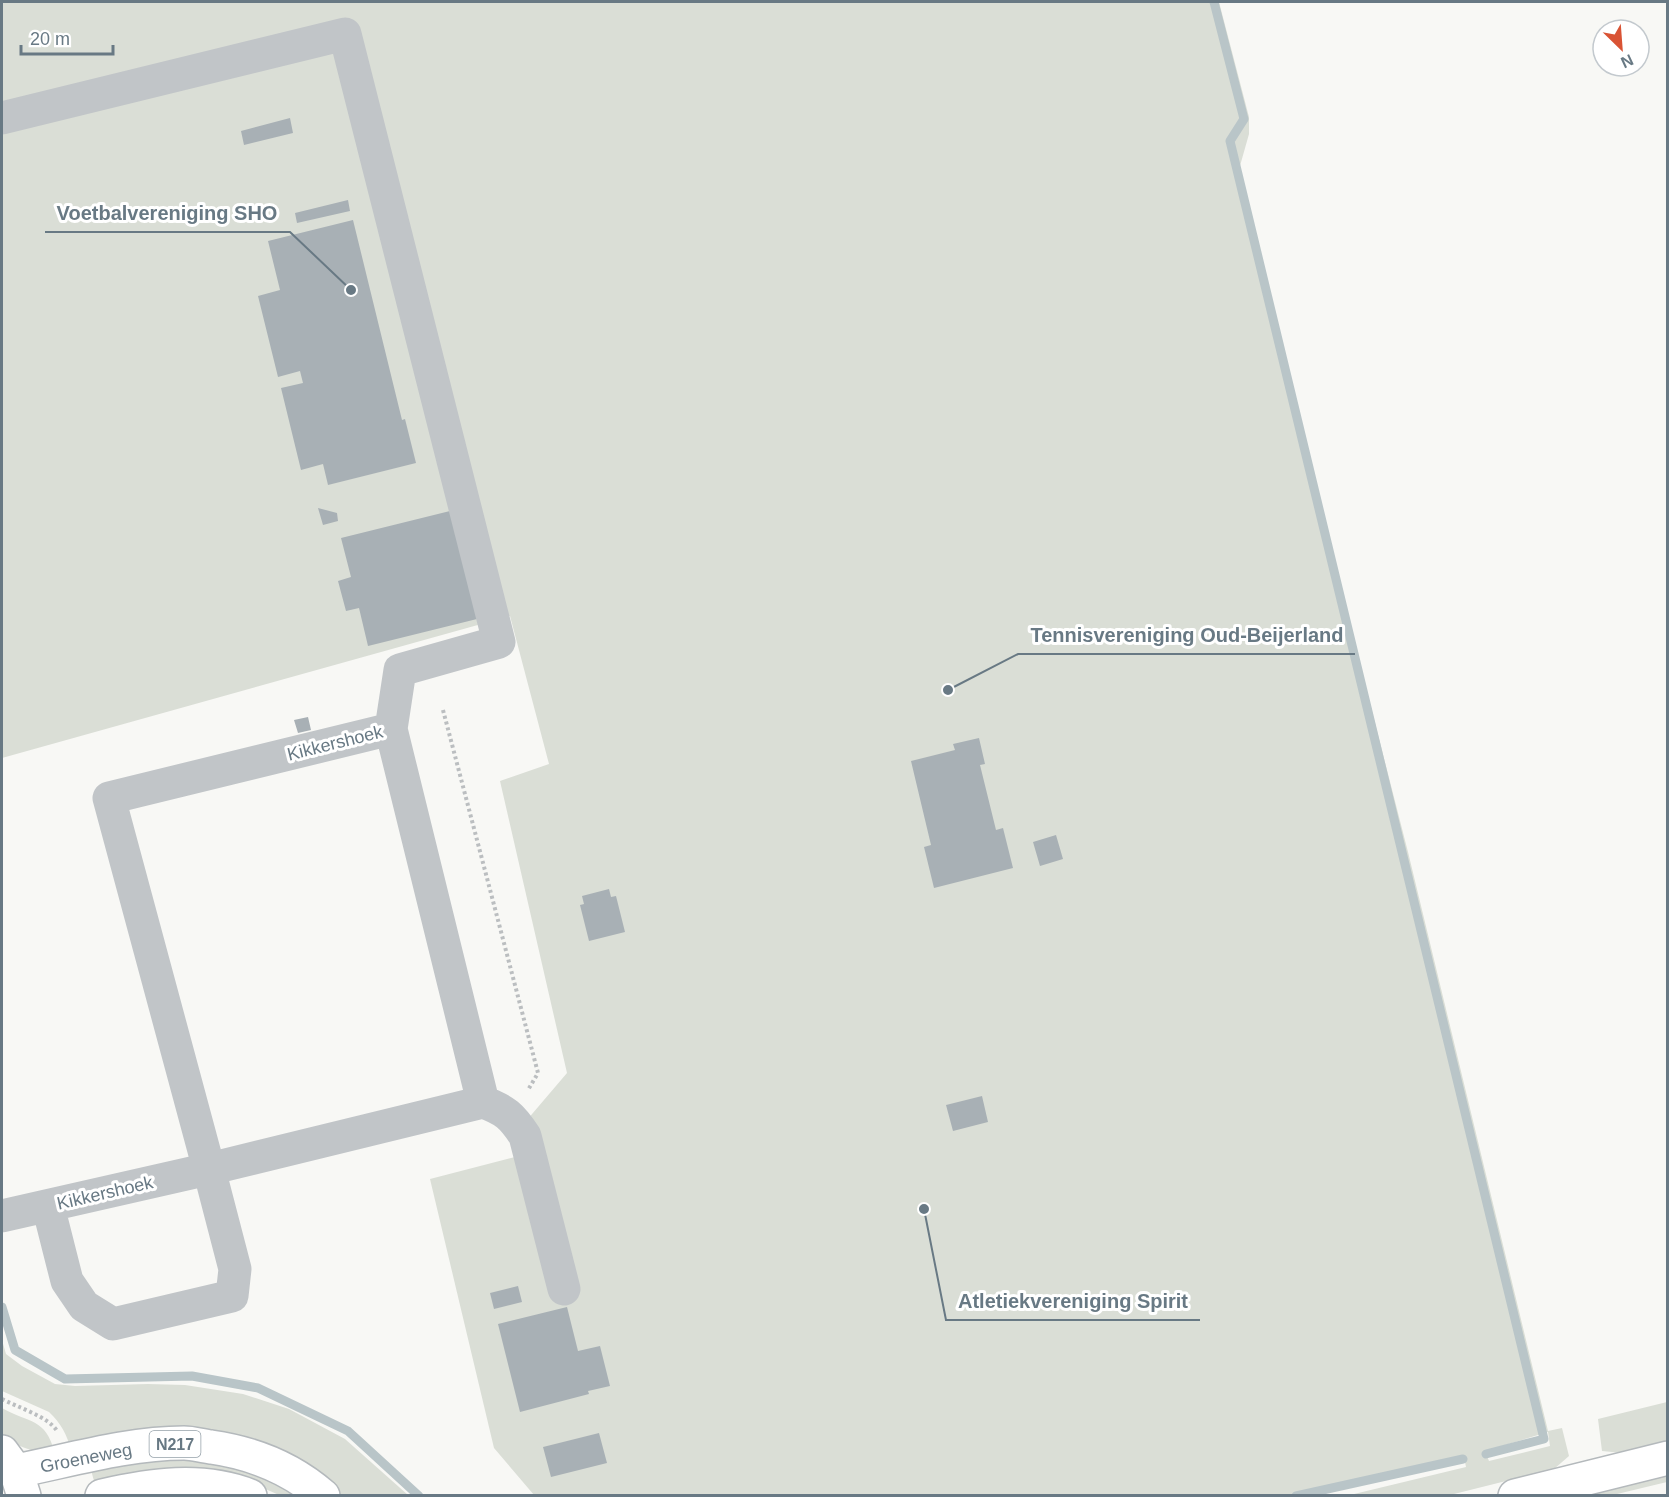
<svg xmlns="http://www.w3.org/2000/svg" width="1669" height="1497" viewBox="0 0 1669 1497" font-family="Arial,sans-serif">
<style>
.green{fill:#daded6;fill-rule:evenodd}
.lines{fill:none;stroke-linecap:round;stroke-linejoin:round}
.stream{stroke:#b9c5c8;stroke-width:9}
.building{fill:#a8b0b5}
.major-casing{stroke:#b4b9bc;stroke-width:36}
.path{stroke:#bbbec0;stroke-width:4;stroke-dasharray:3 3;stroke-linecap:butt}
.minor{stroke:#c1c5c8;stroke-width:33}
.major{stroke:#fff;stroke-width:33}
.labels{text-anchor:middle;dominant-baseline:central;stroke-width:6;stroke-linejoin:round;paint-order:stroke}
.shield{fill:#fff;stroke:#95a1a9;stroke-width:1.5}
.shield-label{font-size:16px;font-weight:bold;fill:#687984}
.street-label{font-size:18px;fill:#687984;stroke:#fff}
.leader{fill:none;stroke:#687984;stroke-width:2}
.callout-dot{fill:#687984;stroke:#fff;stroke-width:2}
.callout-label{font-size:20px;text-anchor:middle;font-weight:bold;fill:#687984;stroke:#fff;stroke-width:6;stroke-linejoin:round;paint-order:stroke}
</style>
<rect width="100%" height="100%" fill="#f8f8f5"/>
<path class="green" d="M2 2H1219L1249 117V134L1236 180 1408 852 1548 1431 1562 1428 1569 1456 1554 1469 1446 1496 1350 1495 1466 1467 1464 1457 1310 1496 534 1495 494 1448 430 1179 519 1156 515 1134 567 1073 500 781 549 764 510 616 2 758ZM1548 1432 1550 1446 1489 1461 1485 1451Z
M2 1340 6 1354 22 1366 55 1384 75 1386 148 1384 185 1385 243 1394 289 1409 345 1439 408 1495H340L297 1464 71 1450C67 1435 61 1423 49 1412L2 1391Z
M1667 1402V1441L1622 1453 1602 1451 1598 1419Z
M2 1408C30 1424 45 1417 55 1453 31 1452 21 1448 2 1435Z
M198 1453 309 1495H279L261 1487 134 1478 87 1489 94 1481 91 1470Z
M1667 1476V1482L1613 1495H1591Z"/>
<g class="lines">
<path class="stream" d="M1214 2 1244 119 1230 141 1544 1439 1486 1454
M2 1307 15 1350 65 1379 192 1376 258 1388 348 1431 419 1496
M1296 1496 1463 1459"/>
</g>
<path class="building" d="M290 118 293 133 244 145 241 131Z
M348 200 350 211 297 223 295 213Z
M353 220 402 420 405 419 416 463 328 485 323 464 301 470 281 388 303 383 300 371 278 377 258 296 280 290 268 241Z
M318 508 337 513 338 521 323 525Z
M450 511 477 619 368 646 359 608 346 611 338 581 351 577 341 538Z
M308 717 311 730 298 733 294 720Z
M979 738 985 764 980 765 996 830 1003 828 1013 868 934 888 924 847 931 845 911 761 955 750 953 744Z
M1056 835 1063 859 1040 866 1033 842Z
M609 889 611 897 616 896 625 932 589 941 580 905 584 904 582 896Z
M982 1096 988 1122 953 1131 946 1105Z
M518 1286 522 1302 494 1309 490 1293Z
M567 1307 578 1351 600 1346 610 1386 588 1391 589 1394 520 1412 498 1324Z
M599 1433 607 1463 551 1477 543 1447Z"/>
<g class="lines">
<g class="major-casing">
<path id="major" d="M2 1452 16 1471 24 1496
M16 1471C71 1460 128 1443 184 1443 193 1443 202 1446 211 1447 253 1453 291 1468 323 1496
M102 1496C150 1485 202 1477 250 1496
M1515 1496 1668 1458"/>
</g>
<path class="path" d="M443 710 538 1073 528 1090
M2 1399C17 1407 49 1417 57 1431"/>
<path class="minor" d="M2 118 345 34 499 642 400 670 391 729
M483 1102C505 1110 512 1116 525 1136L564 1289
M2 1216 191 1173 209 1169 483 1102 391 729 109 798 209 1169 235 1269 232 1296 113 1324 84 1306 67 1281 48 1206"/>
<use href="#major" class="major"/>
</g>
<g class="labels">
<rect class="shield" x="149.5" y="1431" width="51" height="26" rx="4.5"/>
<g class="shield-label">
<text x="175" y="1444">N217</text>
</g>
<g class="street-label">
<text transform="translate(335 743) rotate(-14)">Kikkershoek</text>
<text transform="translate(105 1193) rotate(-13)">Kikkershoek</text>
<text transform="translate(86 1458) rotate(-11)">Groeneweg</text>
</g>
</g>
<path class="leader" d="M351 290L290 232H45M948 690L1018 654H1355M924 1209L946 1320H1200"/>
<g class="callout-dot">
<circle cx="351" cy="290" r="6"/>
<circle cx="948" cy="690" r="6"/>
<circle cx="924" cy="1209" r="6"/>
</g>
<g class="callout-label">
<text x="167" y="220">Voetbalvereniging SHO</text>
<text x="1187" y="642">Tennisvereniging Oud-Beijerland</text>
<text x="1073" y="1308">Atletiekvereniging Spirit</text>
</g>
<rect width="1669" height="1497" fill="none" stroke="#687984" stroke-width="6"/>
<g transform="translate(1621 48) rotate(155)"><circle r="28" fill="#ffffff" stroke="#c3c9ce" stroke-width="1.5"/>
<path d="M0-4.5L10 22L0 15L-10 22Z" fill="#d95334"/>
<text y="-9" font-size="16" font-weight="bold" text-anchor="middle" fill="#687984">N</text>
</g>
<path d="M21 45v9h92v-9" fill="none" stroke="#687984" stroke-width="3"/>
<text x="30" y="45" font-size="18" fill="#687984" stroke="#ffffff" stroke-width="4.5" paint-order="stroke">20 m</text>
</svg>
